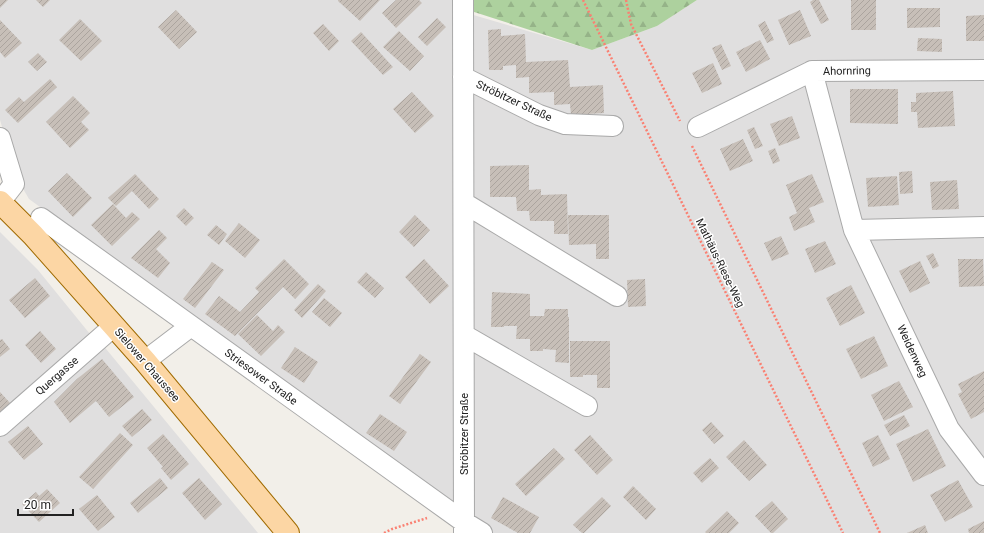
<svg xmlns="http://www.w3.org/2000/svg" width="984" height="533" viewBox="0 0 984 533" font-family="Roboto,sans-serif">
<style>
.residential{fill:#e0dfdf}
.forest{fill:url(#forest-firs)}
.building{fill:url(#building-hatch)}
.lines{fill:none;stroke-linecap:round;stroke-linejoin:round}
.minor-casing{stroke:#a9a9a9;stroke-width:22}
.major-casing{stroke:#a06b00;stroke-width:24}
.path{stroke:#fa8072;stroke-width:2.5;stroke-dasharray:2 2;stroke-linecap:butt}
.minor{stroke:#fff;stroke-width:20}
.major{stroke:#fcd6a4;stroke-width:22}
.labels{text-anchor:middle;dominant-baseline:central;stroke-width:3;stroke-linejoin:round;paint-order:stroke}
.street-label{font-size:11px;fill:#222;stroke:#fff}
</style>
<defs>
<pattern id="forest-firs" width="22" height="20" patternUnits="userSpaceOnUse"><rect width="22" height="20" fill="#add19e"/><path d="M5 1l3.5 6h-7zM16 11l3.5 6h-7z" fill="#95b388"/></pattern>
<pattern id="building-hatch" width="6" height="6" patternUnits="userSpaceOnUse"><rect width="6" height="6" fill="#c7bfb8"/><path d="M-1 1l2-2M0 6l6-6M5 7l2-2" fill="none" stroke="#aba49e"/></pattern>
</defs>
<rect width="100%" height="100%" fill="#f2efe9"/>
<path class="residential" d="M0 0H455V508L29 199 18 180 0 120Z
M697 0H984V533H453V528L473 514 470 14 592 50 657 26Z
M0 232 38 270 94 339 0 419Z
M102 344 258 533H0V435Z"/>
<path class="forest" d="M471 0H697L657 26 592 50 471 11Z"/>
<path class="building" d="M0 0H8L0 8Z
M36 0H50L43 7Z
M338 0H380L360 21 338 1Z
M396 0H419L422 3 396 28 382 13Z
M813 0H819L829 20 821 24 810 2Z
M851 0H876V30H851Z
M907 8H940V27L907 28Z
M176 10 197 32 179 49 158 27Z
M800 10 811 36 789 45 778 20Z
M984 15V41H966V16Z
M437 18 446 27 427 46 418 37Z
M80 19 102 41 81 61 59 40Z
M0 20 22 43 5 58 0 52Z
M765 21 774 40 767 43 758 25Z
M323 24 339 41 329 51 313 33Z
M501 29V36L525 34 526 62 568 60 570 87 603 85 604 113 571 115 570 104 554 105V92L529 93V77L516 78V65L503 66V70H489L488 30Z
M399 31 424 56 410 71 383 47Z
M361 32 393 67 383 75 351 41Z
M918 38 942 39V52L917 51Z
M760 40 770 59 746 72 736 52Z
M721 44 731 66 722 70 712 48Z
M38 53 47 62 37 71 28 62Z
M713 63 722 84 702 93 692 73Z
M50 79 57 87 18 123 5 110 19 97 24 102Z
M850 89H898V124L850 123Z
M953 91 955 126 918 128 917 112H911V102H916V93Z
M412 92 434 116 415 133 393 109Z
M73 96 90 113 81 122 89 130 70 148 46 122Z
M792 116 800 138 779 146 770 124Z
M754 127 763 146 755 149 747 130Z
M743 139 753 161 730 171 720 149Z
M775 148 780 161 773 164 768 151Z
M529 165V190L541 189V195L567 194 568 234H554V221H530L529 211H517L516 197H490V166Z
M912 171 913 193 900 194 899 172Z
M67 173 92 198 73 217 48 191Z
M135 174 159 199 149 209 132 191 116 206 108 198Z
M812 174 824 202 809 208 815 222 794 231 789 217 797 213 786 185Z
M897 176 899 205 868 207 866 178Z
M957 180 959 209 932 210 930 182Z
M113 204 126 218 132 212 140 219 112 246 91 225Z
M184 208 194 218 186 226 176 216Z
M415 215 430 230 414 247 399 232Z
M568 215H609V259H596V244L569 245Z
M239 223 260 240 245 258 225 241Z
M216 225 227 234 219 245 207 235Z
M159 230 167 238 156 249 170 263 158 278 131 258Z
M781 236 789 254 772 261 764 243Z
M825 241 836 264 815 273 805 249Z
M933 253 939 266 933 269 926 256Z
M284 259 309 284 295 299 283 287 235 336 205 314 219 296 240 312 259 292 255 288Z
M424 259 449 286 430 304 405 277Z
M958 259H983L984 286 959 287Z
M920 261 930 283 910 293 899 271Z
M212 262 224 270 195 308 183 299Z
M366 272 384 288 375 298 357 282Z
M35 278 50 296 25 318 9 300Z
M645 279 646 306 628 307 627 280Z
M318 284 326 291 302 318 294 310Z
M851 285 865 313 840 326 826 298Z
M492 292 530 294V316H544L545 309H568V317H569V363L555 362 556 350 543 349V351H530V339H516L517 326H504V327H491Z
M324 298 342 313 330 327 312 312Z
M257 315 273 331 278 325 285 332 261 356 238 334Z
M40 331 56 349 41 363 25 345Z
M874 336 888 366 861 379 846 349Z
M2 339 10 349 0 357V340Z
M570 341H610V388H597V375H583V377H570Z
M295 347 318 362 304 383 281 368Z
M420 354 431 362 400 404 389 396Z
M102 359 134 397 109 417 96 401 70 423 54 402 77 379Z
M984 371V412L971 419 958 394 962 392 958 384Z
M899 381 913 407 884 421 871 395Z
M0 392 10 403 0 412Z
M142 409 152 420 132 437 122 426Z
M380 414 407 432 394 451 366 433Z
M904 415 910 426 890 436 884 425Z
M711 422 724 436 714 444 702 430Z
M28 426 43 444 24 460 8 442Z
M928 429 946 466 913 482 896 444Z
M120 433 133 445 93 489 79 477Z
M163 434 189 464 171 480 161 468 163 467 147 448Z
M590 435 613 460 597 475 574 450Z
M878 435 890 459 873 467 862 443Z
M744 440 767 465 749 481 726 457Z
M554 448 565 459 526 496 515 484Z
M710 458 719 468 702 483 693 473Z
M160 478 168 488 138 513 130 503Z
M199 478 222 504 205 520 182 493Z
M958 480 973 507 945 522 930 495Z
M633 486 656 509 646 520 623 497Z
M47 489 60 503 39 522 22 504 36 492 39 496Z
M97 495 115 517 98 531 79 509Z
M503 497 539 517 530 533H518L491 518Z
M602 497 611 506 584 533H582L573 525Z
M772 501 788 519 773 533H771L755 516Z
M727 511 739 523 729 533H706L705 532Z
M984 521V533H969L968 529Z
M925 525 928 533H907Z"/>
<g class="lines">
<g class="minor-casing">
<path id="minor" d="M463 0 464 532
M812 71 854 230 949 429 984 475
M463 77 539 115 565 124 613 126
M698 127 812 71 984 70
M0 138 14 184 0 202
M464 203 617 296
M41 218 464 522 482 533
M854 230 984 227
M464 335 587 406
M145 361 191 326
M0 426 114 326"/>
</g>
<g class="major-casing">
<path id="major" d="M0 202 33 235 145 361 288 533"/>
</g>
<path class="path" d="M583 0 843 533
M626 0 631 24 680 121
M692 146 880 533
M384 533 392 529 427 518"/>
<use href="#minor" class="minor"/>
<use href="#major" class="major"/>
</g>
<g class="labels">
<g class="street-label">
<text transform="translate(847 71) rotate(-1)">Ahornring</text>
<text transform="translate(514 101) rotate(25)">Ströbitzer Straße</text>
<text transform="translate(720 263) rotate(64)">Mathäus-Riese-Weg</text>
<text transform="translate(912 351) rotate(65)">Weidenweg</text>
<text transform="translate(147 365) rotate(49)">Sielower Chaussee</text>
<text transform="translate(57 376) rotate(-41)">Quergasse</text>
<text transform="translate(261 377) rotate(36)">Striesower Straße</text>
<text transform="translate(464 434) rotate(-90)">Ströbitzer Straße</text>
</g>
</g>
<path d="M18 509v6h55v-6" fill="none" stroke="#222222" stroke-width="2"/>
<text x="24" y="509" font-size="12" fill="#222222" stroke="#ffffff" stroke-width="3" paint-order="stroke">20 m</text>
</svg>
